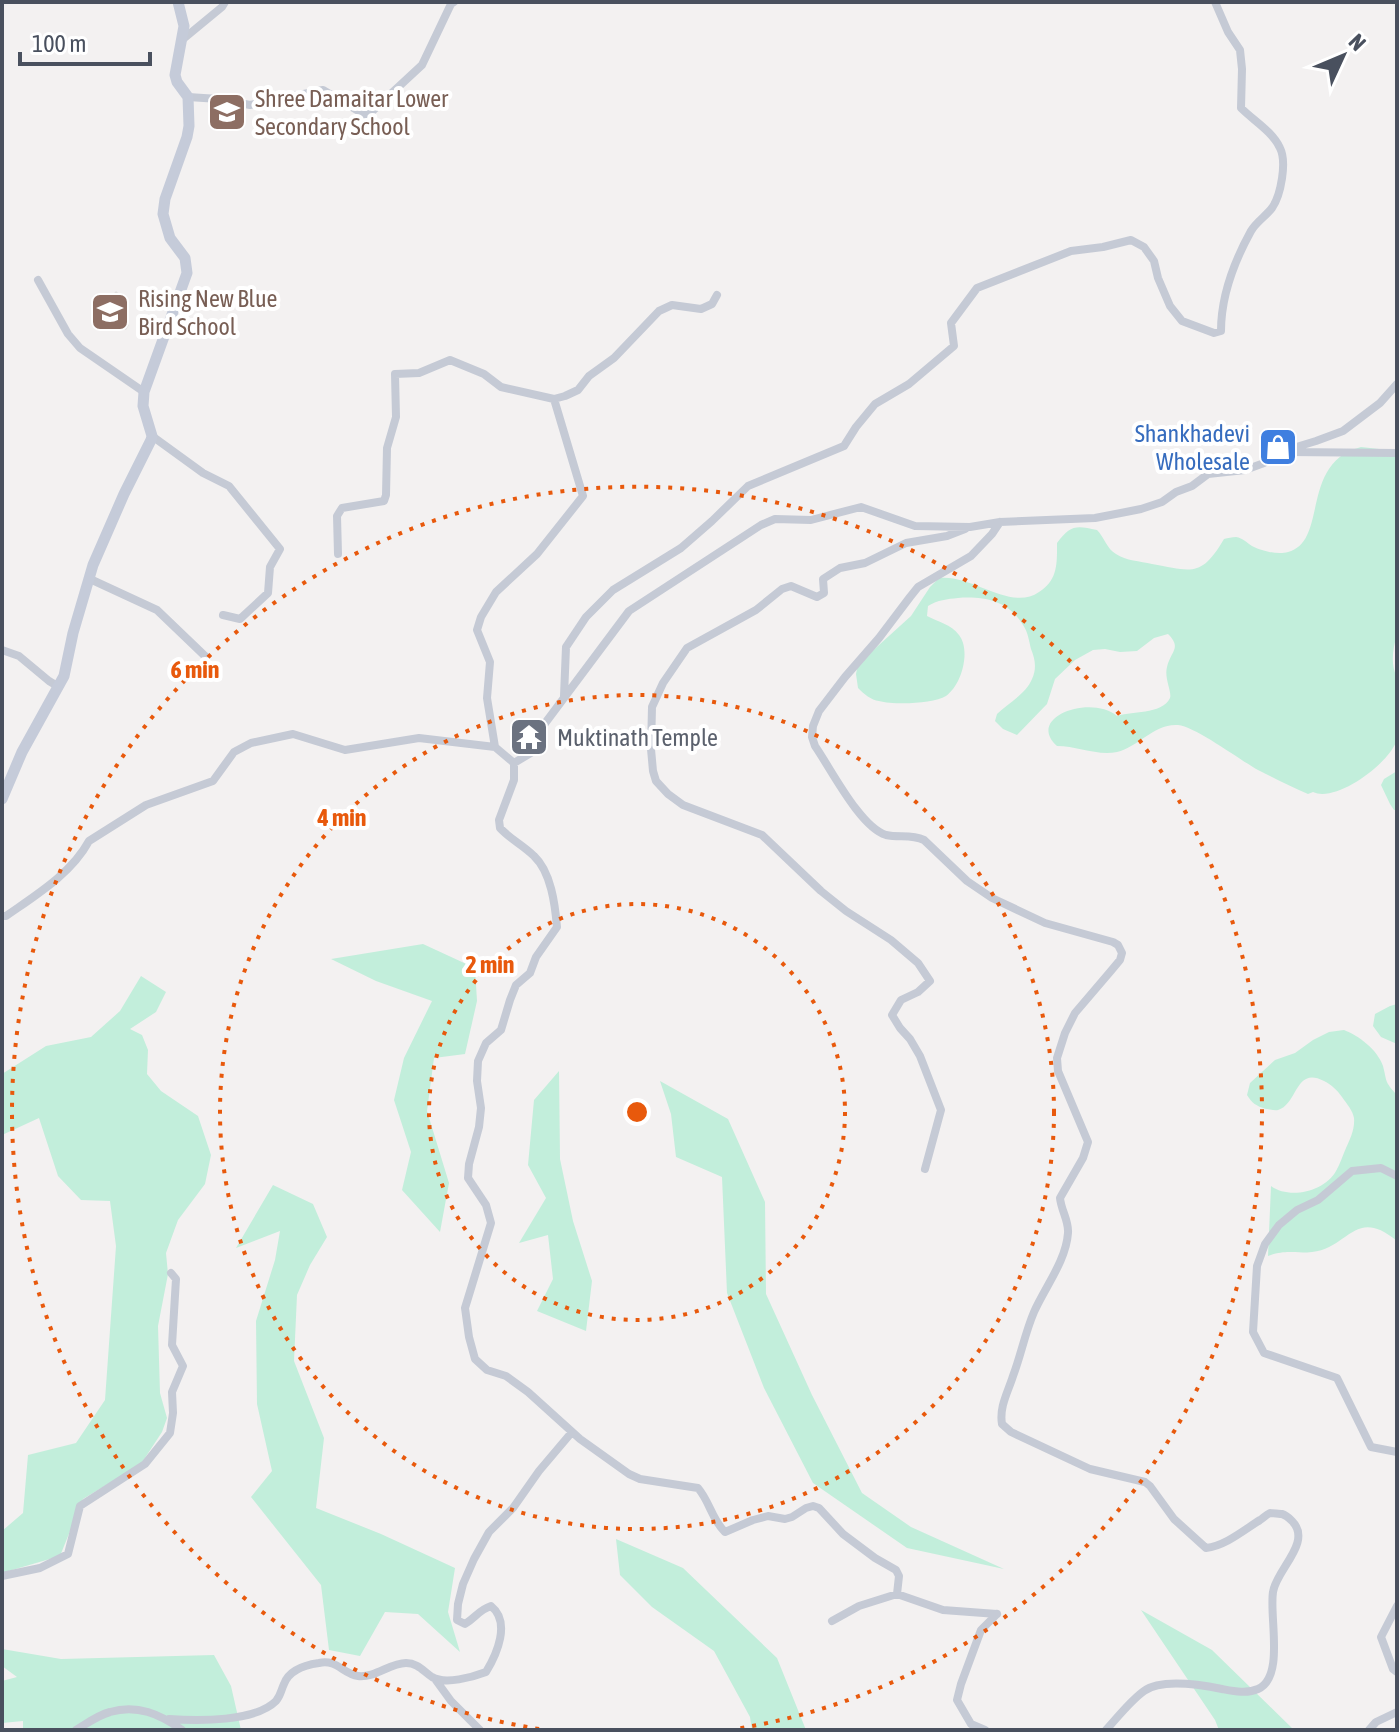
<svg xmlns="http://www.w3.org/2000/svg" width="1399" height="1732" viewBox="0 0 1399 1732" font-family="'Asap Condensed',sans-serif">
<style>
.education{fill:#e1e0e0}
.green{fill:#c2eedb}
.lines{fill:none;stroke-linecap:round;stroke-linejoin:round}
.street{stroke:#c5cad5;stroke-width:8}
.secondary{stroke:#c5cbd9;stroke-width:11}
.ring{fill:none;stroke:#e8590c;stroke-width:4;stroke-dasharray:4 8}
.labels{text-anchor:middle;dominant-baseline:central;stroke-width:8;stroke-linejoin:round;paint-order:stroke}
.education-label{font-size:24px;fill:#785e54;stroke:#fff;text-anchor:start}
.shop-label{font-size:24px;fill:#366cbe;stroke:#fff;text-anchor:end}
.worship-label{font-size:24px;fill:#5b616d;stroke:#fff;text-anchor:start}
.centre{fill:#e8590c;stroke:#fff;stroke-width:4}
.ring-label{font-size:24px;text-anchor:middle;font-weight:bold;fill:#e8590c;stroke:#fff;stroke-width:8;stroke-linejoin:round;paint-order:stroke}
</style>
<rect width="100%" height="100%" fill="#f3f1f1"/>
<path class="education" d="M116 291 128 302 117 313 129 325 126 330 99 310Z"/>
<path class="green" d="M1361 447 1397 451V634C1393 649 1390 663 1397 678 1397 692 1399 732 1396 742 1388 764 1336 803 1313 792L1308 794C1291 787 1274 778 1258 770 1240 760 1196 727 1178 725 1155 723 1138 747 1117 752 1097 756 1077 746 1057 746 1025 717 1091 694 1117 716 1130 711 1162 715 1170 698 1172 692 1164 678 1167 667 1171 651 1182 648 1168 634L1154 638 1137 651 1120 652 1105 649 1093 650 1075 660 1055 679 1047 704 1017 735 1003 729 995 721 997 714C1008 703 1026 694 1032 679 1037 668 1035 659 1031 649 1029 641 1028 632 1023 625 1009 601 984 596 958 598 947 599 938 600 928 606L927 616C938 622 951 624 959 635 971 650 962 685 946 696 933 704 894 705 879 701 871 700 864 694 858 688L856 674 858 664 911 616 930 587 939 578C972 574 1011 612 1039 592 1058 580 1057 563 1057 543 1070 525 1076 525 1097 530 1104 537 1107 549 1116 554 1126 561 1140 561 1152 564 1192 571 1201 578 1224 539 1228 538 1232 537 1236 537 1243 538 1247 543 1252 546 1261 551 1278 555 1288 552 1329 541 1299 463 1361 447Z
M1397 771V810H1394L1390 804 1381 785 1384 779Z
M423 944 475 968 477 1001 465 1054 434 1058 427 1111 449 1183 440 1232 402 1190 411 1152 394 1100 404 1058 432 1001 376 981 331 959Z
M141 976 166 992 156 1012 130 1029 142 1035 148 1050 147 1074 161 1091 198 1116 211 1155 205 1184 178 1220 166 1253 168 1274 158 1326 160 1393 167 1418 162 1432 141 1464 83 1499 60 1556 2 1573V1531L23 1513 28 1455 76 1443 105 1400 116 1246 110 1201 81 1200 58 1176 39 1118 2 1135V1074L46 1046 91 1037 120 1011Z
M1397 1004V1044L1381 1037 1373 1026 1375 1014 1390 1006Z
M1344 1030C1359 1036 1377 1049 1383 1066 1387 1081 1384 1081 1397 1095V1241C1355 1206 1349 1248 1312 1252 1294 1254 1288 1249 1268 1256L1271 1186C1290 1200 1325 1191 1336 1171 1340 1164 1343 1155 1346 1148 1350 1139 1355 1129 1354 1118 1353 1111 1347 1104 1342 1097 1337 1090 1332 1085 1324 1081 1295 1066 1298 1104 1278 1110 1275 1111 1269 1109 1266 1109 1256 1106 1252 1103 1247 1095L1250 1083 1275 1060 1295 1053 1313 1040 1329 1032Z
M559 1071 560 1159 573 1221 592 1281 586 1331 537 1311 553 1279 548 1235 519 1243 546 1198 528 1165 534 1100Z
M660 1081 728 1119 765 1202 766 1294 812 1395 862 1493 911 1527 1004 1569 907 1548 813 1483 764 1388 727 1293 722 1177 676 1157 671 1114Z
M273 1185 313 1204 327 1237 310 1265 297 1295 294 1361 324 1438 316 1508 381 1534 455 1568 448 1612 460 1652 418 1614 385 1612 360 1656 329 1650 321 1585 251 1497 272 1471 257 1404 256 1321 275 1260 280 1231 236 1248Z
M616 1539 683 1568 777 1658 806 1730H752L750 1717 714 1651 652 1607 620 1575Z
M1141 1610 1212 1650 1294 1730H1219L1215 1720Z
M2 1649 61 1659 214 1655 231 1686 241 1730H23V1721L2 1723V1681L17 1677 2 1666Z"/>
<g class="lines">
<path class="street" d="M182 40 222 7 225 2
M188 97 219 99 250 105 323 90 367 116 422 65 451 4 454 2
M38 280 68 334 80 348 144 392
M554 399 565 396 578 390 589 376 614 358 659 311 672 305 701 309 712 304 717 295
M152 436 203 473 229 486 280 549 270 567 268 593 240 619 223 615
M1289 452 1397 453
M1000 522 992 534 971 556 918 587 910 597 879 638 845 677 819 711 813 726 812 737 815 746C831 769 860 827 886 835 899 838 911 834 924 840L967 881 992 898 1045 923 1113 942 1118 945 1122 953 1120 960 1110 972 1075 1013 1065 1033 1057 1058 1058 1071 1088 1142 1083 1158 1060 1198C1061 1210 1069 1221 1068 1233 1066 1261 1045 1287 1034 1312 1025 1333 1021 1355 1013 1376 1008 1392 999 1407 1002 1424L1011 1432 1090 1469 1145 1482 1150 1486 1174 1519 1206 1548C1225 1546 1244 1530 1260 1520 1263 1518 1266 1515 1270 1513 1271 1513 1281 1514 1282 1514 1286 1515 1289 1518 1292 1521 1313 1542 1276 1570 1273 1592 1269 1617 1285 1677 1258 1689 1247 1694 1233 1691 1222 1689 1202 1685 1162 1678 1144 1691 1130 1701 1118 1717 1106 1730
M338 554 337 516 342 508 384 501 386 495 387 448 396 417 395 374 419 373 450 360 484 374 501 387 554 399 583 496 537 554 496 592 481 617 477 630 490 662 487 698 495 747
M90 579 157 610 206 657
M2 650 19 656 49 681 59 687
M564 696 566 647 586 617 613 590 681 548 712 521 748 486 844 446 856 427 875 404 909 384 954 346 951 323 977 288 1071 251 1103 247 1131 240 1144 247 1154 261 1158 278 1170 306 1182 321 1214 333 1221 331C1221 297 1235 260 1251 231 1256 222 1266 216 1272 208 1281 195 1287 162 1280 148 1272 131 1254 121 1241 108L1242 69 1240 50 1228 32 1215 2
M514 763V780L499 820 500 828C510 839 523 845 534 856 551 872 555 904 557 927L536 957 530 973 516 985 510 1000 501 1030 486 1043 478 1061 477 1081 481 1108 479 1127 469 1164 468 1178 486 1205 491 1223 465 1308 469 1337 475 1359 487 1370 506 1376 528 1392 580 1439 629 1474 640 1479 698 1488C710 1502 712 1520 725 1532L753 1520 768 1516 785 1519 792 1517 806 1508 813 1506 819 1508 843 1534 875 1558 896 1570 899 1576 897 1594 943 1610 997 1614
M2 916H6C36 895 71 874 89 841L146 805 213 781 234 752 251 743 293 734 345 750 419 738 495 747 514 763 534 751 540 730 629 611 761 525 775 519 811 520 861 507 915 526 970 527 1000 522 1095 518 1141 509 1162 502 1176 492 1192 486 1208 474 1245 470 1264 463 1280 452 1316 441 1343 431 1380 403 1397 384
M925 1169 941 1110 920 1056 910 1039 900 1028 892 1015 901 1000 918 992 930 981 918 963 891 940 846 911 821 891 762 835 683 805 668 794 656 781 653 771 651 749 652 707 663 683 687 648 756 610 782 589 791 586 817 597 824 593 823 579 840 568 865 563 906 543 947 536 965 529
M1397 1176 1381 1168 1352 1171 1318 1200 1297 1210 1279 1225 1265 1244 1257 1266 1253 1332 1264 1353 1337 1378 1371 1447 1397 1452
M2 1576 40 1568 68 1554 80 1506 145 1464 170 1433 173 1413 172 1392 183 1366 172 1345 176 1279 171 1273
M1397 1606 1381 1637 1393 1669 1397 1672
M832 1621 859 1606 897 1594
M435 1679 451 1701 480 1730
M169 1719C198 1721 255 1722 276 1701 281 1695 281 1690 284 1684 289 1670 305 1665 319 1663 337 1659 343 1674 358 1676 375 1678 390 1663 406 1663 418 1663 423 1671 432 1677 445 1685 473 1677 486 1672 497 1654 511 1622 491 1606 479 1610 476 1617 465 1624L457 1620 458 1604 463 1584 474 1559 489 1532 513 1508 539 1471 572 1432
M76 1730C86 1724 98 1715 110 1712 137 1704 160 1714 182 1730
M985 1730 971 1724 957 1700 961 1684 981 1630 997 1614
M1369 1730 1376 1722 1397 1712"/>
<path class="secondary" d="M2 799 22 752 64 676 73 633 93 565 124 494 151 440 152 436 143 406 144 392 187 273 185 258 170 238 163 214 165 199 187 137 189 126 188 97 177 82 175 75 184 26 178 2"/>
</g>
<g class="ring">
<circle cx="637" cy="1112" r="208"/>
<circle cx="637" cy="1112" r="417"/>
<path d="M539 1729A625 625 0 1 1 735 1729"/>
</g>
<defs>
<g id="school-square" transform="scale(2)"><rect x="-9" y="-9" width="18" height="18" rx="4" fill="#8d6e63" stroke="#fff"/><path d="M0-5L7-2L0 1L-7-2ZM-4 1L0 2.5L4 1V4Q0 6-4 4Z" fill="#fff"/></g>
<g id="shop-square" transform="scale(2)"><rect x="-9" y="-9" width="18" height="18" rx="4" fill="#3f7fe0" stroke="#fff"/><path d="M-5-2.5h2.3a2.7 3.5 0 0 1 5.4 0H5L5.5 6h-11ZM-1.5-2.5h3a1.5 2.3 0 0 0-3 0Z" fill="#fff"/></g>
<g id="temple-square" transform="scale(2)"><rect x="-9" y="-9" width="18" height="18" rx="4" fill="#6b7280" stroke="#fff"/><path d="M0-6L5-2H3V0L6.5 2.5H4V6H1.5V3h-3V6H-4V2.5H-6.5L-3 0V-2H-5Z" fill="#fff"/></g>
</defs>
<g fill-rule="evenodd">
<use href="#school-square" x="227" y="112"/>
<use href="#school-square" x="110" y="312"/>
<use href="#shop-square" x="1278" y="447"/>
<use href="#temple-square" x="529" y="737"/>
</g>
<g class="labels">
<g class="education-label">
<text x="255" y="98">Shree Damaitar Lower<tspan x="255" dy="28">Secondary School</tspan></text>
<text x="138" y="298">Rising New Blue<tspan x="138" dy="28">Bird School</tspan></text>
</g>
<g class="shop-label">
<text x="1250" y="433">Shankhadevi<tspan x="1250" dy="28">Wholesale</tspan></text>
</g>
<g class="worship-label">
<text x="557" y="737">Muktinath Temple</text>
</g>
</g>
<circle cx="637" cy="1112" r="12" class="centre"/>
<g class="ring-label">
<text x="195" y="678">6 min</text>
<text x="342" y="826">4 min</text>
<text x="490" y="973">2 min</text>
</g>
<rect width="1399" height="1732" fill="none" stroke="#49505e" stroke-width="8"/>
<g transform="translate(1343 56) rotate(46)" stroke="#ffffff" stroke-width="6" paint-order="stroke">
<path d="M0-6L14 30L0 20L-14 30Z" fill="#49505e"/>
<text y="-12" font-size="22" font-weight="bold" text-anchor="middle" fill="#49505e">N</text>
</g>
<path d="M20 52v12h130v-12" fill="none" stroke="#49505e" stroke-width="4"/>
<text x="32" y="52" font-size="24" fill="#49505e" stroke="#ffffff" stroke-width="6" paint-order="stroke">100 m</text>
</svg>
